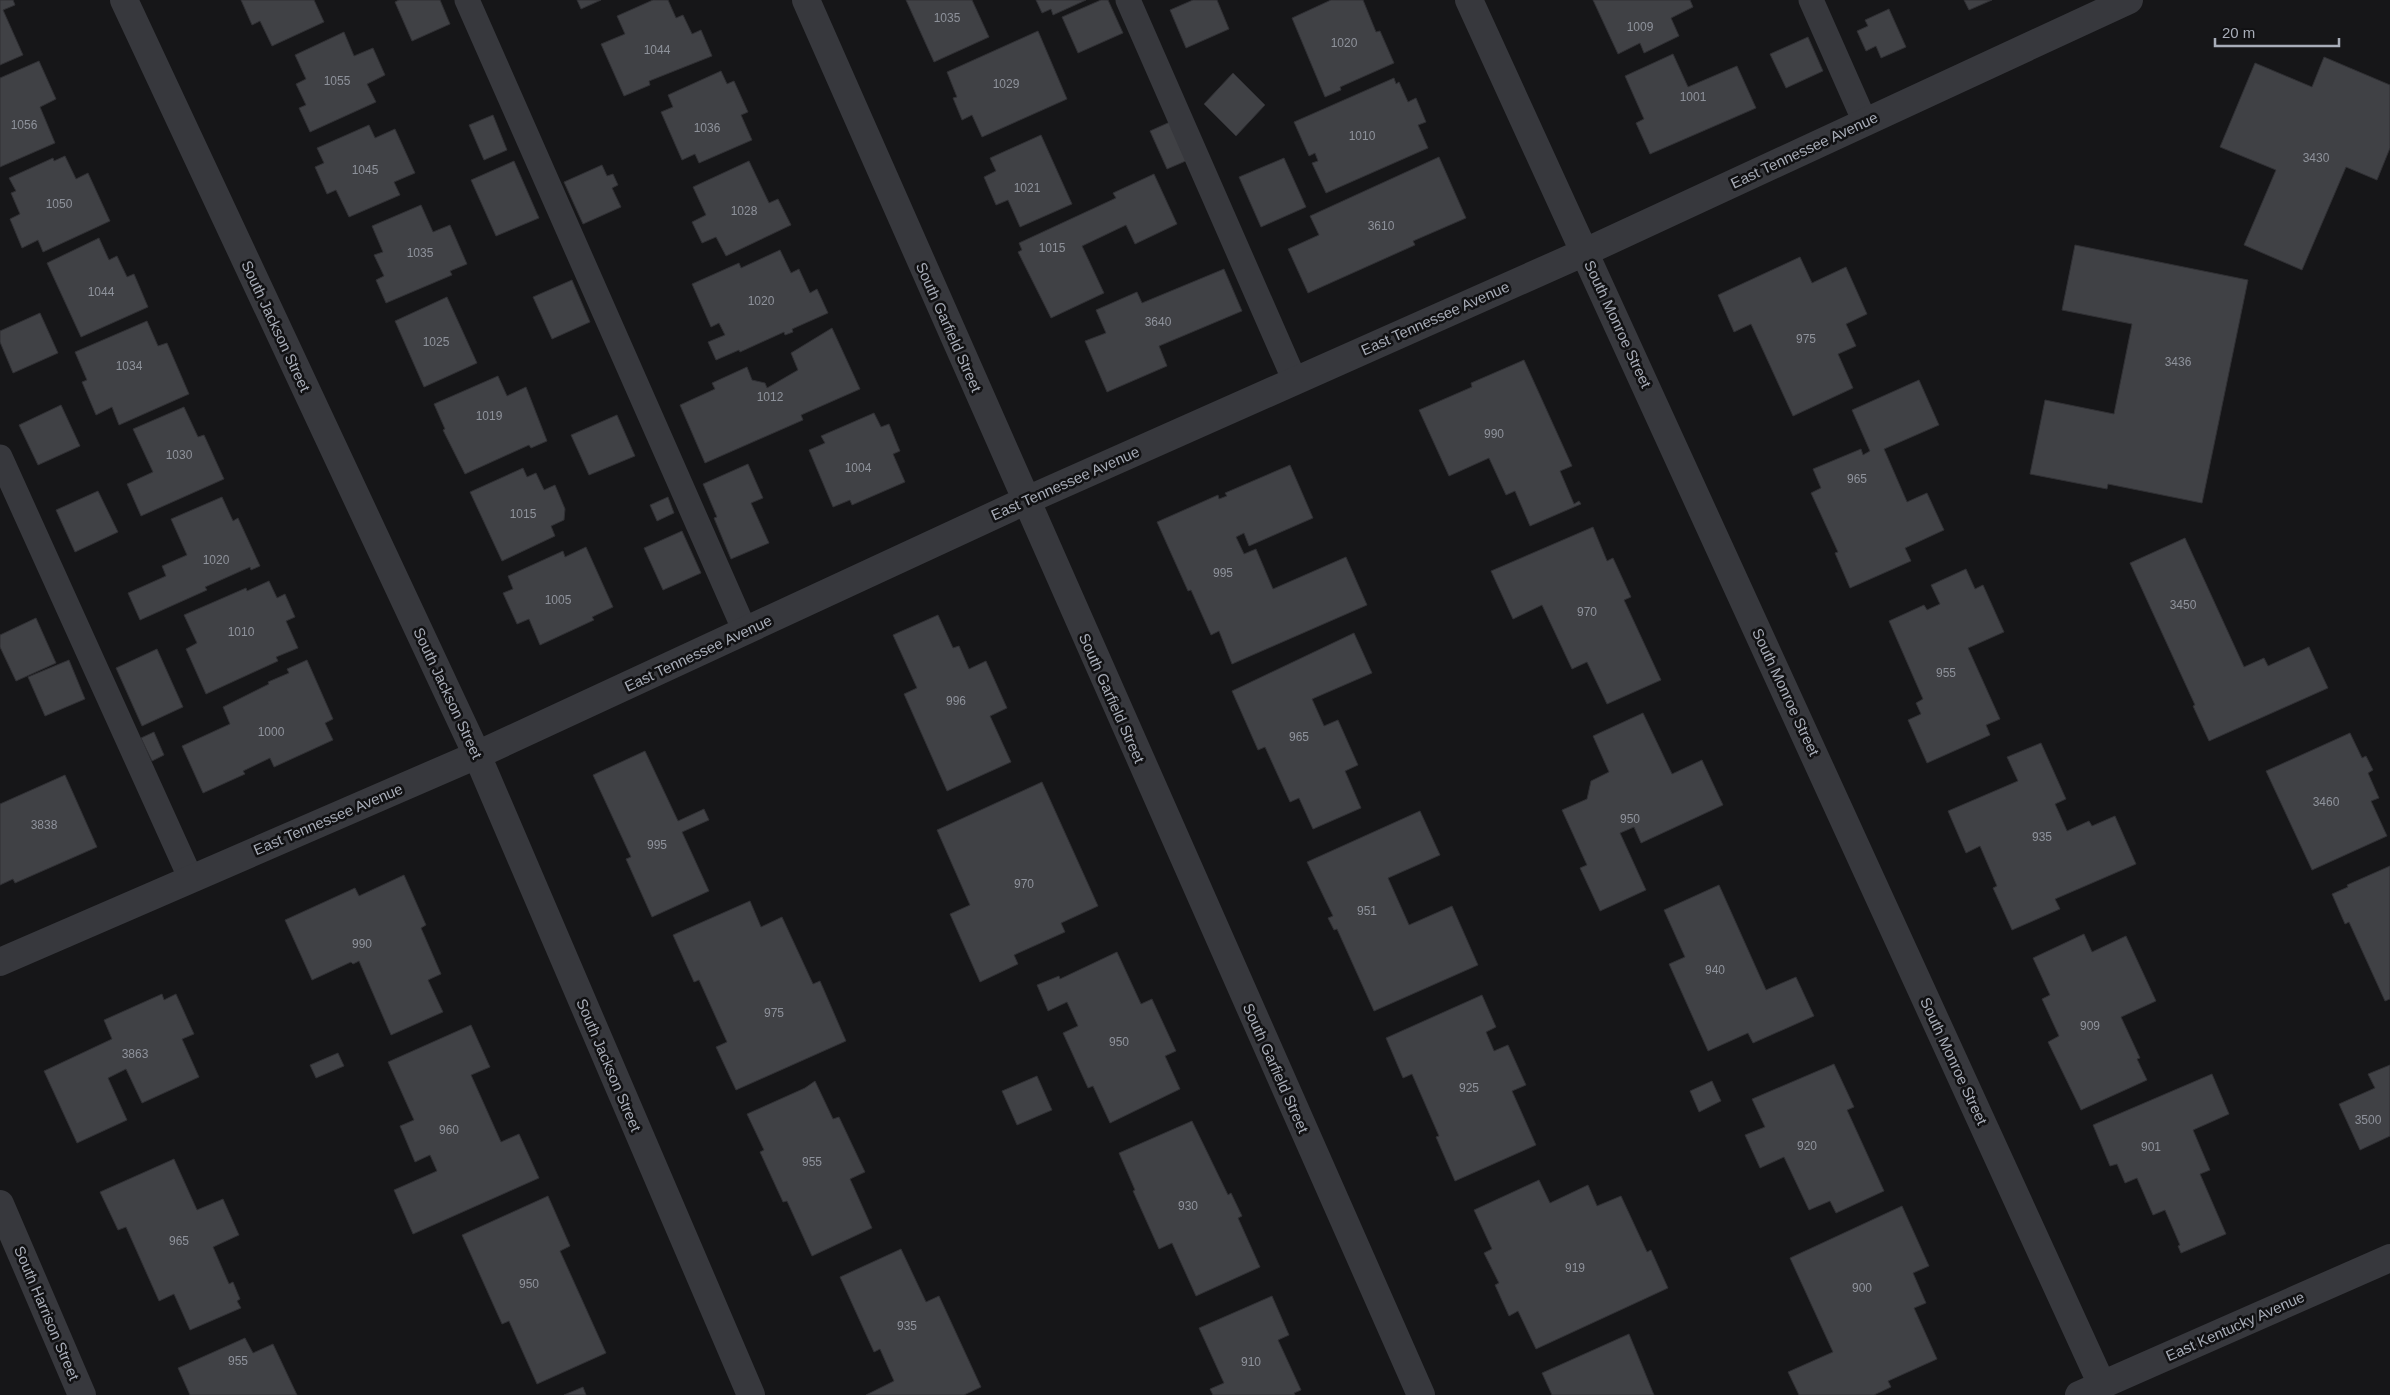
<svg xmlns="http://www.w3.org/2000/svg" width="2390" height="1395" viewBox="0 0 2390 1395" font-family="Helvetica,sans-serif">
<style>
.building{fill:#404145;stroke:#303034}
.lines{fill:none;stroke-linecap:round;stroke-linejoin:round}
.lane{stroke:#37383d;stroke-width:25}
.street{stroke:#37383d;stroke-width:28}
.labels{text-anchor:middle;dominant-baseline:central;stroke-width:5;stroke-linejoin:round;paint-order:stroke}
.number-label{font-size:12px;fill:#8e929b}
.street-label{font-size:15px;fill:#a8adb8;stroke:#111113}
</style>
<rect width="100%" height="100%" fill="#161618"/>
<path class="building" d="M0 0H13L15 5 3 10 23 55 0 65Z
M241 0H314L324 22 272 46 260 21 252 25Z
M399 0H440L450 24 412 41 395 2Z
M577 0H601L581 9Z
M653 0H668L676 18 683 15 692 34 701 30 712 56 649 81 650 85 624 96 601 44 625 34 617 16Z
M906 0H972L989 37 934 62Z
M1036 0H1086L1053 15 1051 9 1042 13Z
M1101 0H1108L1123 33 1078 53 1062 17Z
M1193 0H1217L1229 29 1186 48 1170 10Z
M1331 0H1363L1376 32 1380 31 1394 63 1340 87 1341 90 1325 97 1292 18Z
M1593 0H1690L1693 7 1671 18 1679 36 1644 53 1640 43 1618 54Z
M1964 0H1992L1969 10Z
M1889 9 1906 47 1881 58 1876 46 1866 51 1857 31 1868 26 1865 20Z
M1038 31 1067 99 982 137 972 115 962 120 953 98 957 97 947 72Z
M344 32 354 56 373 48 385 75 367 84 376 102 310 132 299 108 306 105 296 84 306 79 295 55Z
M1808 37 1823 71 1786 88 1770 54Z
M1673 54 1688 87 1737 66 1756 108 1650 154 1636 123 1644 119 1625 76Z
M2324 57 2390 85V148L2377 180 2346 167 2302 270 2244 245 2276 170 2220 147 2255 63 2312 87Z
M39 61 56 99 40 107 55 143 0 167V78Z
M721 71 727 84 734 81 748 112 741 115 752 140 699 163 695 154 682 160 661 112 673 107 668 95Z
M1233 73 1265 105 1236 136 1204 104Z
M1394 78 1396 84 1399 82 1408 102 1416 98 1426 122 1418 125 1428 148 1326 193 1312 163 1318 161 1315 153 1309 156 1294 122Z
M493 115 507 150 484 160 469 125Z
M1170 122 1188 160 1167 169 1150 131Z
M369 125 375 138 395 129 415 173 394 182 400 195 349 217 336 190 327 194 315 167 324 163 317 148Z
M1041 135 1072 204 1020 227 1008 200 996 205 984 177 996 171 990 158Z
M65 156 76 179 88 173 110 221 43 252 38 240 22 248 10 219 20 214 11 193 16 191 9 178 53 158 54 161Z
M1439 157 1466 218 1413 241 1415 245 1308 293 1288 249 1319 235 1310 216Z
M1284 158 1306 207 1261 227 1239 177Z
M514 161 539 218 496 236 471 180Z
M749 161 769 203 778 199 791 225 726 256 716 237 702 243 692 222 706 215 693 187Z
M602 165 607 176 613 174 618 185 612 188 621 207 583 224 564 182Z
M1154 174 1177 224 1135 244 1126 225 1082 246 1104 293 1051 318 1018 252 1022 250 1019 243 1116 198 1113 193Z
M421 205 433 232 450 225 467 264 450 271 452 275 386 303 376 280 384 276 374 255 383 252 372 226Z
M99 238 109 260 117 256 127 277 134 274 148 307 81 337 47 263Z
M2075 245 2248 280 2202 503 2108 484 2107 489 2030 474 2045 400 2114 414 2132 324 2062 310Z
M780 250 791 273 799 269 810 293 817 289 828 313 792 329 793 332 785 335 784 332 740 352 739 350 716 360 708 342 725 335 719 323 711 327 692 284 739 263 741 268Z
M1800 257 1812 283 1846 267 1867 314 1846 324 1856 346 1838 354 1853 388 1793 416 1751 324 1734 332 1718 295Z
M1224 269 1242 311 1159 346 1167 366 1107 392 1085 341 1106 333 1096 310 1137 292 1142 303Z
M572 280 590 322 552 339 533 297Z
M447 297 477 363 424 387 395 321Z
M40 313 58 353 13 373 0 342V331Z
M147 321 158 346 167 343 189 394 119 425 112 407 96 415 82 382 87 380 75 352Z
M832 328 860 389 801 415 803 420 705 463 680 405 715 389 712 383 747 367 752 380 765 383 767 388 798 370 791 353Z
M1524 360 1572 466 1560 471 1574 504 1579 501 1581 504 1530 526 1515 491 1506 495 1489 458 1449 476 1419 410 1472 387 1471 383Z
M498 376 507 396 526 387 547 441 531 448 529 445 465 474 443 430 445 429 434 404Z
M1919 380 1939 425 1884 449 1907 502 1927 493 1944 530 1905 548 1911 561 1850 588 1835 553 1838 552 1811 493 1821 488 1813 469 1861 449 1863 455 1870 451 1852 410Z
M61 405 80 446 38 465 19 425Z
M184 407 198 437 204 435 224 479 141 516 127 484 153 472 133 429Z
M874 413 881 427 889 424 900 451 893 454 905 482 852 505 850 500 833 507 809 450 825 443 821 436Z
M617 415 635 456 589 475 571 435Z
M748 464 763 498 751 503 769 543 731 559 714 518 717 517 703 484Z
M1290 465 1313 518 1249 546 1244 533 1236 537 1244 554 1256 549 1273 589 1346 557 1367 605 1232 664 1219 631 1211 635 1191 590 1188 591 1157 522 1218 495 1219 499 1227 496 1225 493Z
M523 468 527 477 536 473 544 490 555 485 565 509 564 520 551 526 555 536 502 561 470 492Z
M98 491 118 532 75 552 56 510Z
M222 497 233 521 238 518 260 566 251 570 250 567 205 587 207 590 140 620 128 593 166 576 162 566 187 555 171 519Z
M668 497 674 513 657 521 650 505Z
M1593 527 1607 561 1613 558 1631 597 1624 600 1661 680 1607 704 1587 662 1572 669 1542 605 1513 619 1491 571Z
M682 531 701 573 663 590 644 548Z
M2185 538 2244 667 2264 658 2268 666 2309 647 2328 688 2209 741 2193 706 2195 705 2130 563Z
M586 547 613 607 592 617 594 620 540 645 529 619 517 624 503 593 513 589 508 576 563 551 565 557Z
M1966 569 1975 589 1983 585 2004 632 1968 648 2000 719 1986 725 1990 735 1927 763 1908 720 1921 714 1916 703 1923 699 1889 621 1924 605 1927 610 1940 604 1931 585Z
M269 581 277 598 285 594 295 617 286 621 298 648 276 657 278 661 206 694 186 649 197 643 184 615 246 588 247 591Z
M938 615 953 648 959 646 969 669 986 661 1007 708 990 716 1011 762 947 791 904 694 917 688 893 635Z
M36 618 56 663 16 681 0 647V635Z
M1354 633 1372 673 1312 699 1324 726 1338 720 1358 765 1345 771 1361 808 1313 829 1299 798 1290 802 1265 747 1258 750 1232 691Z
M157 649 183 707 142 726 116 668Z
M69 660 85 699 45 716 28 677Z
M307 660 333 719 325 723 333 740 274 767 270 758 243 771 245 774 203 793 182 746 230 724 223 707 269 684 268 682 289 673 287 669Z
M1643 713 1672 774 1702 760 1723 805 1641 843 1634 827 1620 833 1646 890 1600 911 1580 868 1587 865 1562 810 1587 799 1591 781 1609 772 1593 736Z
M154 732 164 755 152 761 141 738Z
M2350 733 2362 758 2366 756 2373 770 2368 773 2379 798 2371 801 2387 836 2312 870 2266 771Z
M2041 743 2066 799 2055 804 2067 831 2089 821 2092 826 2115 816 2136 864 2055 899 2060 909 2012 930 1993 888 1997 886 1980 846 1966 853 1948 811 2018 781 2007 757Z
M645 751 678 821 704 809 709 820 682 832 709 891 652 917 626 859 631 857 593 775Z
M65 775 97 847 15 883 13 879 0 885V804Z
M1042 782 1098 906 1061 923 1065 932 1014 955 1018 964 980 982 950 914 970 905 937 830Z
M1420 811 1440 855 1388 878 1409 925 1452 906 1478 965 1374 1011 1337 929 1334 930 1328 918 1333 916 1307 862Z
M2390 866V999L2385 1001 2349 922 2345 924 2332 894 2348 887 2347 885Z
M404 875 426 925 421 928 441 974 428 980 443 1012 391 1035 359 961 353 964 351 962 312 980 285 920 355 888 359 896Z
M1719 885 1766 990 1796 977 1814 1016 1753 1043 1748 1033 1708 1051 1669 964 1685 957 1664 910Z
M750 901 761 927 782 917 813 984 820 981 846 1041 736 1090 716 1047 727 1042 699 980 694 982 673 935Z
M2084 934 2092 952 2126 936 2156 1001 2121 1017 2140 1058 2137 1059 2147 1080 2081 1110 2048 1042 2059 1036 2042 999 2050 995 2033 958Z
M1117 952 1141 1004 1152 999 1176 1051 1165 1056 1180 1089 1110 1123 1093 1086 1088 1088 1063 1033 1078 1026 1067 1002 1048 1011 1037 985 1059 976 1060 979Z
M162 994 164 1000 176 994 194 1034 182 1039 199 1077 142 1103 126 1069 108 1078 127 1120 77 1143 44 1071 112 1039 104 1020Z
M1482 995 1496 1027 1486 1032 1494 1051 1508 1045 1526 1085 1512 1091 1536 1145 1455 1181 1436 1137 1439 1136 1412 1074 1403 1078 1386 1038Z
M471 1025 490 1067 471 1075 501 1142 519 1134 539 1178 413 1234 394 1190 437 1171 430 1155 415 1162 400 1126 414 1120 388 1062Z
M338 1053 344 1066 316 1078 310 1065Z
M1834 1064 1854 1107 1847 1110 1884 1191 1836 1213 1830 1201 1809 1210 1784 1157 1760 1168 1745 1135 1765 1127 1752 1099Z
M2390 1065V1136L2360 1150 2339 1104 2375 1088 2368 1074Z
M2212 1074 2229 1114 2193 1130 2210 1170 2200 1174 2226 1234 2181 1253 2178 1246 2180 1245 2165 1210 2153 1215 2137 1178 2125 1183 2117 1164 2110 1166 2093 1125Z
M1037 1076 1052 1110 1017 1125 1002 1091Z
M815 1081 833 1119 839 1117 865 1172 850 1179 872 1228 812 1256 787 1201 783 1202 760 1152 764 1150 747 1114 805 1088Z
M1712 1081 1721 1101 1699 1112 1690 1091Z
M1192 1121 1228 1195 1231 1193 1242 1216 1238 1218 1260 1267 1196 1296 1172 1243 1159 1249 1133 1191 1135 1190 1119 1153Z
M174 1159 197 1210 223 1199 239 1235 213 1247 229 1284 233 1282 240 1299 237 1301 241 1308 190 1330 174 1294 159 1301 126 1227 118 1230 100 1192Z
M1539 1180 1550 1203 1588 1185 1597 1206 1621 1196 1647 1252 1651 1250 1668 1288 1536 1349 1518 1311 1509 1316 1495 1285 1499 1283 1484 1253 1492 1249 1474 1210Z
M548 1196 570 1246 560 1251 606 1353 537 1384 509 1321 502 1324 462 1235Z
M1902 1206 1929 1266 1913 1273 1926 1303 1914 1308 1937 1359 1888 1381 1891 1387 1874 1395H1799L1788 1372 1833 1352 1790 1258Z
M901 1249 926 1302 939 1296 981 1387 964 1395H866L894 1381 880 1349 874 1352 840 1277Z
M1272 1296 1289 1335 1278 1340 1301 1390 1294 1393 1295 1395H1213L1210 1389 1224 1383 1199 1328Z
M1629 1334 1654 1395H1552L1542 1373Z
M245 1338 253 1353 273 1344 297 1395H190L178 1368Z
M583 1387 586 1395H564Z"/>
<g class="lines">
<path class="lane" d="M467 0 745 631
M1128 0 1295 381
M1811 0 1865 122
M0 457 191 879"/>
<path class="street" d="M124 0 477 755 751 1395
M806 0 1421 1395
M1469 0 2102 1385
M0 962 477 755 1025 501 1585 252 2129 0
M0 1204 82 1395
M2079 1395 2390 1258"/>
</g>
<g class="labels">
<g class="number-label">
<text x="947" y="18">1035</text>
<text x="1640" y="27">1009</text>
<text x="1344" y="43">1020</text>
<text x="657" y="50">1044</text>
<text x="337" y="81">1055</text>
<text x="1006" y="84">1029</text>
<text x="1693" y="97">1001</text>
<text x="24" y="125">1056</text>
<text x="707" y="128">1036</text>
<text x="1362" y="136">1010</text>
<text x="2316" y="158">3430</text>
<text x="365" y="170">1045</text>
<text x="1027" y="188">1021</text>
<text x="59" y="204">1050</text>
<text x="744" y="211">1028</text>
<text x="1381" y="226">3610</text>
<text x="1052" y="248">1015</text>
<text x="420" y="253">1035</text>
<text x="101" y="292">1044</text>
<text x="761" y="301">1020</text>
<text x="1158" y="322">3640</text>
<text x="1806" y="339">975</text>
<text x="436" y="342">1025</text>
<text x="2178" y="362">3436</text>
<text x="129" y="366">1034</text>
<text x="770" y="397">1012</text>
<text x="489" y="416">1019</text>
<text x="1494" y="434">990</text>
<text x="179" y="455">1030</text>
<text x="858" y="468">1004</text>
<text x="1857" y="479">965</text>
<text x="523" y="514">1015</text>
<text x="216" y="560">1020</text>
<text x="1223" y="573">995</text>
<text x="558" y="600">1005</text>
<text x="2183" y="605">3450</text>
<text x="1587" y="612">970</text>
<text x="241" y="632">1010</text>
<text x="1946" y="673">955</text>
<text x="956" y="701">996</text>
<text x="271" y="732">1000</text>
<text x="1299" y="737">965</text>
<text x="2326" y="802">3460</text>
<text x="1630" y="819">950</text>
<text x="44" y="825">3838</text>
<text x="2042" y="837">935</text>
<text x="657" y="845">995</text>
<text x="1024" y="884">970</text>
<text x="1367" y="911">951</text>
<text x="362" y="944">990</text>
<text x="1715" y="970">940</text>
<text x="774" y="1013">975</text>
<text x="2090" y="1026">909</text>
<text x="1119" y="1042">950</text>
<text x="135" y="1054">3863</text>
<text x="1469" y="1088">925</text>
<text x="2368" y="1120">3500</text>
<text x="449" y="1130">960</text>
<text x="1807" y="1146">920</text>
<text x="2151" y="1147">901</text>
<text x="812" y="1162">955</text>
<text x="1188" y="1206">930</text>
<text x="179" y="1241">965</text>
<text x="1575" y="1268">919</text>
<text x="529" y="1284">950</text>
<text x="1862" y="1288">900</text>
<text x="907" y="1326">935</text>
<text x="238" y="1361">955</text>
<text x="1251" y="1362">910</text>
</g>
<g class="street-label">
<text transform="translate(1804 150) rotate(-25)">East Tennessee Avenue</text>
<text transform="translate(1435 318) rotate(-24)">East Tennessee Avenue</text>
<text transform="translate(1618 324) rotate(65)">South Monroe Street</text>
<text transform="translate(276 326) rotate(65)">South Jackson Street</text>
<text transform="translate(949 327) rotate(66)">South Garfield Street</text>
<text transform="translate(1065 483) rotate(-24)">East Tennessee Avenue</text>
<text transform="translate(698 653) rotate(-25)">East Tennessee Avenue</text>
<text transform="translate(1786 692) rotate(65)">South Monroe Street</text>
<text transform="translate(448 693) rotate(65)">South Jackson Street</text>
<text transform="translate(1112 698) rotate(66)">South Garfield Street</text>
<text transform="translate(328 819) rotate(-23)">East Tennessee Avenue</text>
<text transform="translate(1954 1061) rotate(65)">South Monroe Street</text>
<text transform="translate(609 1065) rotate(67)">South Jackson Street</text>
<text transform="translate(1276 1068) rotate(66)">South Garfield Street</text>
<text transform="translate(47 1313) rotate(67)">South Harrison Street</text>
<text transform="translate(2235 1326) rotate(-24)">East Kentucky Avenue</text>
</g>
</g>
<path d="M2215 38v8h124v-8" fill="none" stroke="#a8adb8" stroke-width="2.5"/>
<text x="2222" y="38" font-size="15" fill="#a8adb8" stroke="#111113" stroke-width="4" paint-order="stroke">20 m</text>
</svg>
